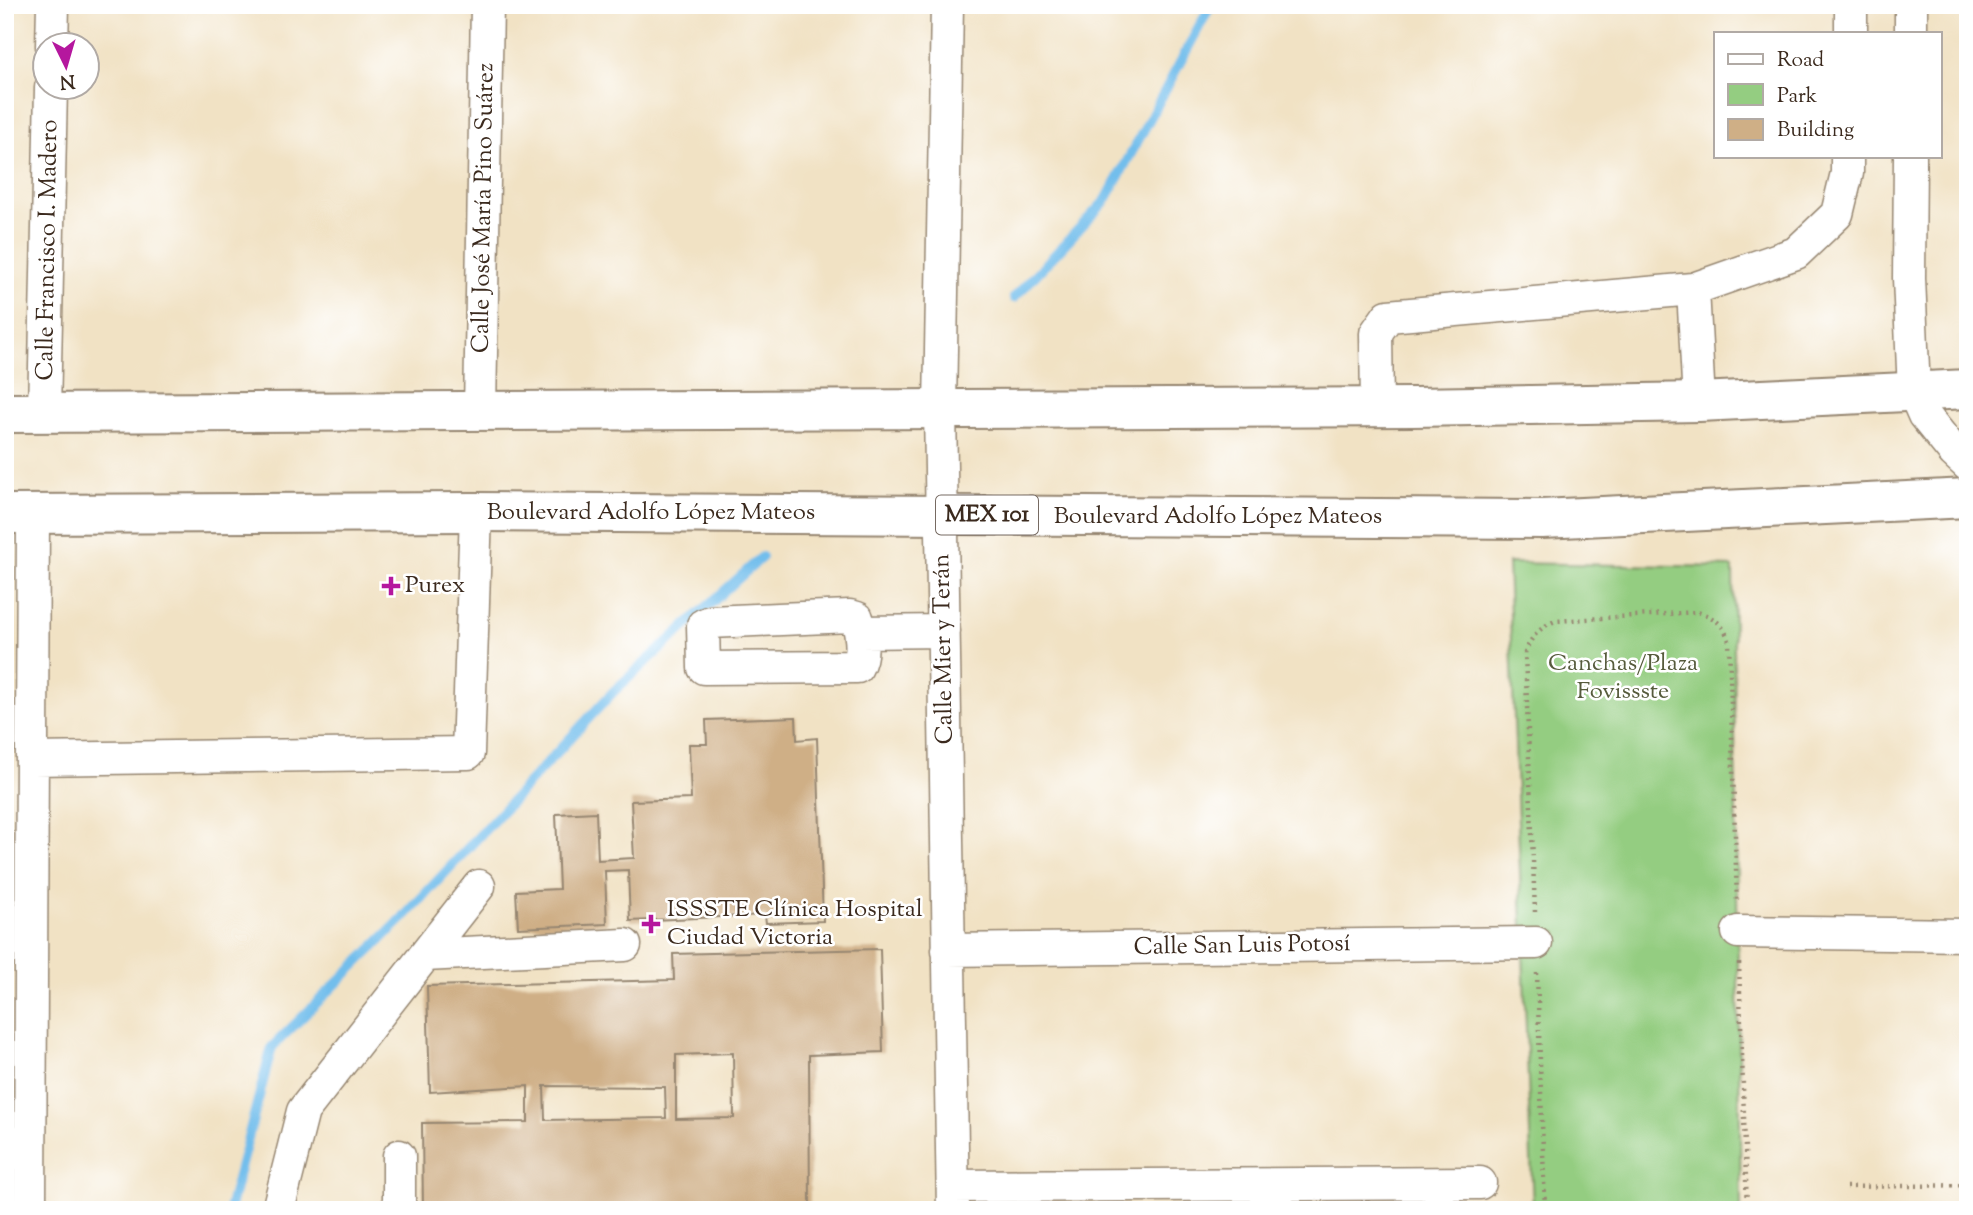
<svg xmlns="http://www.w3.org/2000/svg" width="1973" height="1215" viewBox="0 0 1973 1215" font-family="'Sorts Mill Goudy',serif">
<style>
.green{fill:#94cd81;stroke:#687c50;stroke-width:2}
.lines{fill:none;stroke-linecap:round;stroke-linejoin:round}
.stream{stroke:#72beec;stroke-width:10}
.building{fill:#cfaf86;fill-rule:evenodd}
.minor-casing{stroke:#968671;stroke-width:35}
.major-casing{stroke:#968671;stroke-width:42}
.path{stroke:#968671;stroke-width:4.5;stroke-dasharray:2 5;stroke-linecap:butt}
.minor{stroke:#fff;stroke-width:32}
.major{stroke:#fff;stroke-width:38}
.poi-dot{fill:#b5179e;stroke:#fff;stroke-width:2.5}
.labels{text-anchor:middle;dominant-baseline:central;stroke-width:5;stroke-linejoin:round;paint-order:stroke}
.shield{fill:#fff;stroke:#766a62;stroke-width:2}
.shield-label{font-size:23px;font-weight:bold;fill:#3b2a1e}
.street-label{font-size:24px;fill:#3b2a1e;stroke:#fff}
.poi-label{font-size:24px;fill:#3b2a1e;stroke:#fff;text-anchor:start}
.park-label{font-size:24px;fill:#565b3c;stroke:#fff}
</style>
<rect width="100%" height="100%" fill="#fff"/>
<filter id="ink" filterUnits="userSpaceOnUse"><feTurbulence type="fractalNoise" baseFrequency=".0143" numOctaves="2"/><feDisplacementMap in="SourceGraphic" scale="14" xChannelSelector="R" yChannelSelector="G"/><feConvolveMatrix kernelMatrix="1 2 1 2 8 2 1 2 1" color-interpolation-filters="sRGB"/></filter>
<filter id="wash" filterUnits="userSpaceOnUse"><feTurbulence type="fractalNoise" baseFrequency=".00686" numOctaves="4" result="noise"/><feDisplacementMap in="SourceGraphic" scale="28" xChannelSelector="R" yChannelSelector="G"/><feGaussianBlur stdDeviation="1.57" result="paint"/><feColorMatrix in="noise" values="0 0 0 0 0 0 0 0 0 0 0 0 0 0 0 0 0 1.4 0 .05"/><feComposite in="paint" operator="in"/></filter>
<g filter="url(#wash)">
<rect width="100%" height="100%" fill="#f1e2c4"/>
<path class="green" d="M1508 563 1733 567 1741 1210H1533Z"/>
<g class="lines">
<path class="stream" d="M1014 298 1106 200 1211 5
M229 1210 272 1047 402 919 614 691 762 557"/>
</g>
<g id="blocks">
<path class="building" d="M796 717 797 740 817 738 823 921 766 923 765 915 630 921 628 870 605 871 607 924 518 928 516 891 559 889 556 814 596 812 598 860 634 858 631 801 691 799 689 744H707L706 720Z
M880 949 883 1052 809 1055 810 1210H423L422 1123 528 1122V1086L430 1092 427 986 674 980 673 954ZM733 1053 734 1118 676 1119V1055ZM544 1086 665 1087 666 1118 545 1120Z"/>
</g>
</g>
<g filter="url(#ink)">
<use href="#blocks" fill-opacity="0" stroke="#968671" stroke-width="2"/>
<g class="lines">
<g class="minor-casing">
<path id="minor" d="M947 5 940 408 953 1210
M1851 33V5
M1911 33V5
M52 46 53 5
M1910 156 1909 278 1914 392 1924 415 1954 452 1968 465
M1693 289 1699 402
M1377 407 1376 333 1388 316 1693 289 1796 253 1837 214 1847 173V156
M480 411 487 5
M44 413 51 88
M850 616 857 618C861 633 865 653 857 667L704 668 703 625 710 622Z
M861 632 944 631
M32 759 468 753 476 512
M1738 932 1968 935
M948 950 1536 943
M425 955 625 945
M953 1186 1480 1183
M30 1210 33 514
M278 1210 303 1111 479 886
M399 1210V1156"/>
</g>
<g class="major-casing">
<path id="major" d="M5 413 1413 407 1699 402 1968 389
M5 514 476 512 1542 519 1968 498"/>
</g>
<path class="path" d="M1535 912 1525 653C1530 638 1540 627 1555 621L1697 612C1714 617 1723 623 1729 641L1737 902
M1739 963 1747 1210
M1537 973 1545 1210
M1846 1187 1968 1185"/>
<use href="#minor" class="minor"/>
<use href="#major" class="major"/>
</g>
</g>
<g class="poi-dot">
<path d="M387.5 575.5h7v7h7v7h-7v7h-7v-7h-7v-7h7z"/>
<path d="M647.5 913.5h7v7h7v7h-7v7h-7v-7h-7v-7h7z"/>
</g>
<g class="labels">
<rect class="shield" x="936" y="495.5" width="102" height="39" rx="5"/>
<g class="shield-label">
<text x="987" y="515">MEX 101</text>
</g>
<g class="street-label">
<text transform="translate(484 208) rotate(-89)">Calle José María Pino Suárez</text>
<text transform="translate(48 250) rotate(-89)">Calle Francisco I. Madero</text>
<text x="651" y="513">Boulevard Adolfo López Mateos</text>
<text x="1218" y="517">Boulevard Adolfo López Mateos</text>
<text transform="translate(944 649) rotate(-91)">Calle Mier y Terán</text>
<text transform="translate(1242 946) rotate(-1)">Calle San Luis Potosí</text>
</g>
<g class="poi-label">
<text x="405" y="586">Purex</text>
<text x="667" y="910">ISSSTE Clínica Hospital<tspan x="667" dy="28">Ciudad Victoria</tspan></text>
</g>
<g class="park-label">
<text x="1623" y="664">Canchas/Plaza<tspan x="1623" dy="28">Fovissste</tspan></text>
</g>
</g>
<rect width="1973" height="1215" fill="none" stroke="#fff" stroke-width="28"/>
<rect x="1714" y="32" width="228" height="126" fill="#ffffff" stroke="#b1aaa5" stroke-width="2"/>
<rect x="1728" y="54" width="35" height="10" fill="#ffffff" stroke="#b1aaa5" stroke-width="2"/>
<text x="1777" y="66" font-size="21" fill="#3b2a1e">Road</text>
<rect x="1728" y="84" width="35" height="21" fill="#94cd81" stroke="#b1aaa5" stroke-width="2"/>
<text x="1777" y="102" font-size="21" fill="#3b2a1e">Park</text>
<rect x="1728" y="119" width="35" height="21" fill="#cfaf86" stroke="#b1aaa5" stroke-width="2"/>
<text x="1777" y="136" font-size="21" fill="#3b2a1e">Building</text>
<g transform="translate(66 66) rotate(175)"><circle r="33" fill="#ffffff" stroke="#b1aaa5" stroke-width="2"/>
<path d="M0-5L12 26L0 18L-12 26Z" fill="#b5179e"/>
<text y="-10" font-size="19" font-weight="bold" text-anchor="middle" fill="#3b2a1e">N</text>
</g>
</svg>
